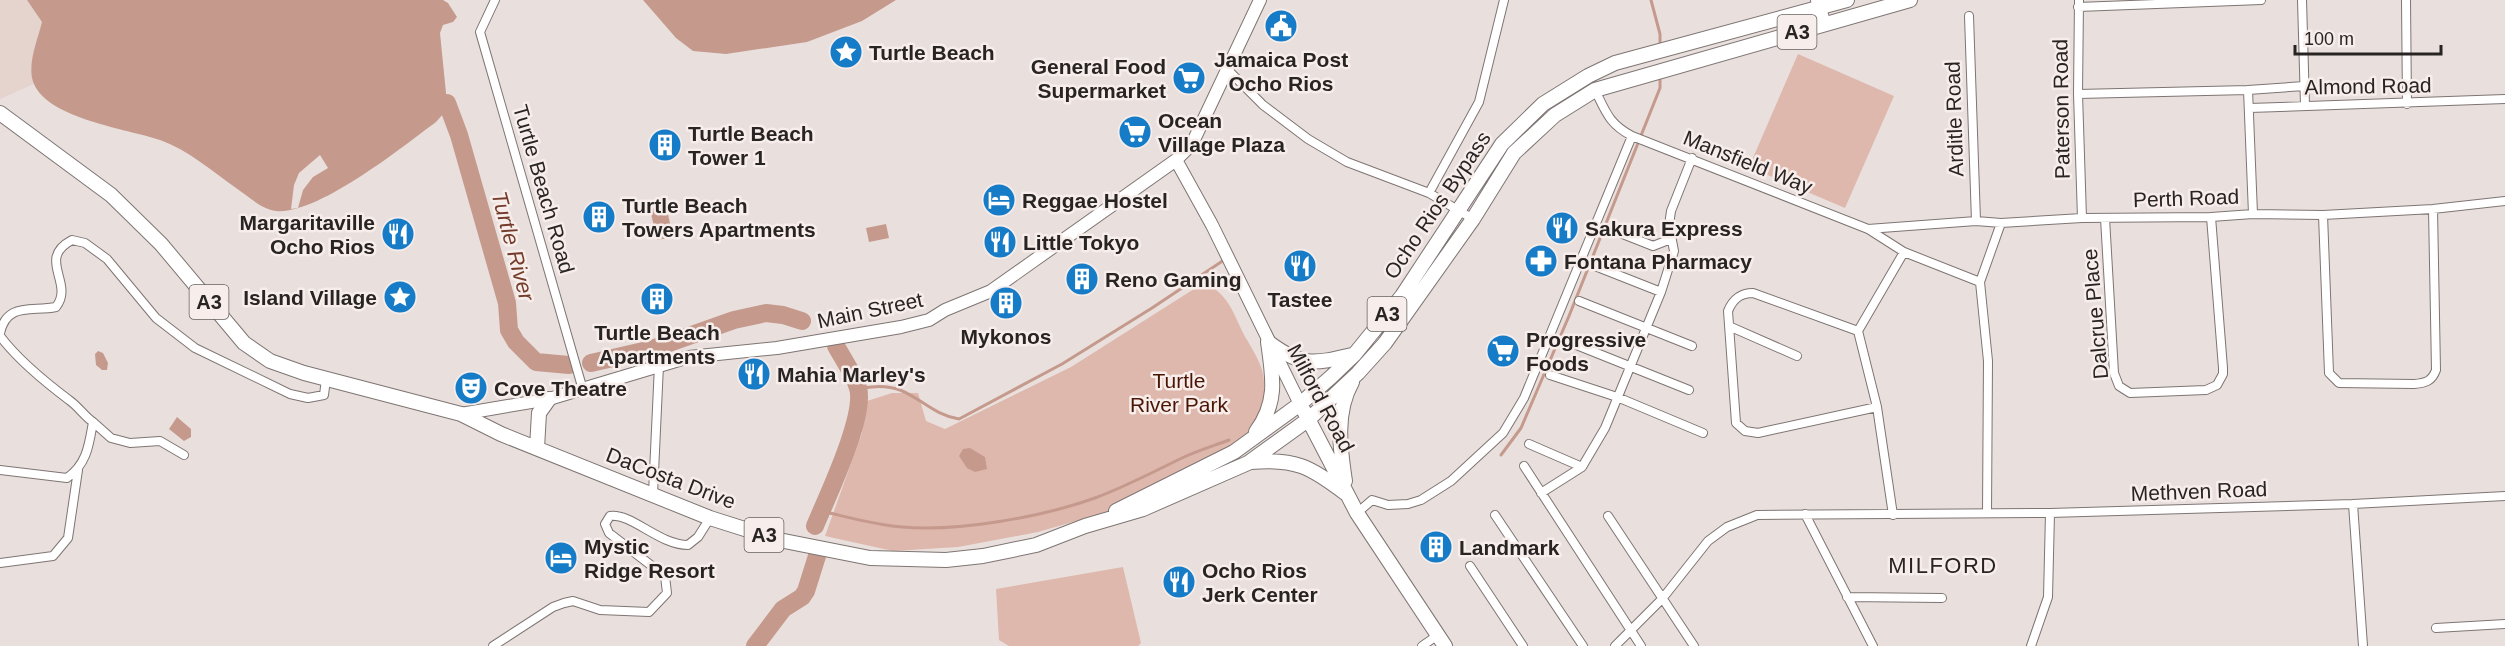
<svg xmlns="http://www.w3.org/2000/svg" width="2505" height="646" viewBox="0 0 2505 646" font-family="Arial,sans-serif">
<style>
.built{fill:#e5d3ce}
.green{fill:#deb8ad}
.water{fill:#c59a8d}
.pier{fill:#e9e0dd}
.lines{fill:none;stroke-linecap:round;stroke-linejoin:round}
.stream{stroke:#c59a8d;stroke-width:3}
.river{stroke:#c59a8d;stroke-width:18}
.street-casing{stroke:#7e7573;stroke-width:10}
.secondary-casing{stroke:#7e7573;stroke-width:14}
.primary-casing{stroke:#7e7573;stroke-width:16}
.street{stroke:#fff;stroke-width:8}
.secondary{stroke:#fff;stroke-width:12}
.primary{stroke:#fff;stroke-width:14}
.labels{text-anchor:middle;dominant-baseline:central;stroke-width:5;stroke-linejoin:round;paint-order:stroke}
.shield{fill:#f7edea;stroke:#66605f;stroke-width:1.5}
.shield-label{font-size:20px;font-weight:bold;fill:#282423}
.poi-label{font-size:21px;font-weight:bold;fill:#282423;stroke:#f7edea;text-anchor:start}
.street-label{font-size:21px;fill:#282423;stroke:#f7edea}
.park-label{font-size:21px;fill:#4a1504;stroke:#f7edea}
.water-label{font-size:22px;font-style:italic;fill:#753c2b;stroke:#f7edea}
.neighbourhood-label{font-size:22px;letter-spacing:1.5px;fill:#282423;stroke:#f7edea}
</style>
<rect width="100%" height="100%" fill="#e9e0dd"/>
<path class="built" d="M0 0H27L42 22 32 63 34 84 0 99Z"/>
<path class="green" d="M1798 54 1894 96 1845 208 1749 167Z
M1205 282C1229 297 1231 308 1243 333 1249 344 1258 357 1262 370 1270 400 1256 428 1235 449L1114 510 1038 532 958 547 893 551 825 536 862 433 864 402 892 393H918L926 421 945 429 1071 367Z
M1123 567 1141 643 1138 646H1009L999 640 996 589Z"/>
<path class="water" d="M27 0H443L448 3 457 17 453 22 443 25 440 33 447 103 444 113 436 122C402 147 318 215 276 211 261 209 248 196 236 188 212 171 188 150 160 140 128 129 49 119 34 84 26 66 38 39 42 22Z
M643 0H896L862 21 807 42 726 54 693 51 676 38Z
M666 205 673 237 657 240 650 209Z
M886 224 889 238 869 242 866 228Z
M98 351 103 353 108 363 107 370H102L96 365 95 354Z
M177 417 191 429V437L184 441 169 429Z
M970 448 985 457 987 469 975 472 967 468 959 456 963 449Z"/>
<path class="pier" d="M320 155 328 168 313 177 303 190 298 208 291 209 294 185 299 173Z"/>
<g class="lines">
<path class="stream" d="M1651 0 1660 34V46
M858 389C871 386 887 385 900 390 922 399 934 415 959 419L1062 364 1152 308 1224 260
M1501 455 1521 428 1569 316 1660 88V77
M821 511C848 517 874 525 902 527 958 532 1042 517 1095 498 1125 487 1153 472 1182 458 1197 451 1213 446 1229 440"/>
<path class="river" d="M447 103 459 135 507 303 509 330 516 342 536 362 569 365
M591 363 652 349 734 320 766 313 783 315 802 321
M815 526C827 497 866 416 858 388 854 374 843 359 836 346
M755 646 783 609 802 597 806 591 817 556"/>
<g class="street-casing">
<path id="street" d="M495 0 480 32 583 390
M2079 0 2078 94 2082 218
M2302 0 2305 105
M2406 0 2407 104
M2078 7 2261 0
M1969 16 1976 221
M1228 70 1263 105 1308 139 1347 162 1429 193 1473 219
M1595 90C1606 112 1609 124 1632 136L1868 229 1904 252 1980 282
M2248 90 2304 86
M2078 94 2248 90 2253 214
M2249 108 2505 99
M1429 193 1479 102 1504 0
M2323 215 2329 373 2339 383 2414 384C2426 383 2432 381 2436 370L2433 209
M2105 218 2114 373 2119 386 2130 393 2206 390 2217 385 2223 374V368L2211 217
M1610 229 1653 246 1671 239
M1868 229 1976 221 2001 223 2082 218 2211 217 2253 214 2323 215 2433 209 2505 201
M1595 266 1661 292
M1579 301 1692 346
M1731 327 1797 356
M1858 331 1753 293C1740 293 1733 299 1728 311L1736 423 1745 431 1758 433 1877 407
M0 333C7 302 31 312 56 307 75 283 36 259 72 240L85 243 107 259 156 318 195 348 290 394 308 398 324 395 326 379
M0 336C18 360 45 382 69 400 78 406 84 416 93 422 89 445 87 464 67 478L0 470
M1564 340 1689 390
M1550 375 1617 397 1703 433
M93 422 111 438 130 443 160 441 184 455
M1529 444 1582 467 1605 428 1661 292 1674 251 1669 225 1671 211 1692 158
M1524 466 1641 646
M1541 493 1582 467
M653 494 659 365
M2353 504 2363 646
M1357 513 1372 500 1388 505 1408 504 1421 500 1451 481 1503 433 1524 398 1632 136
M1987 513 1988 361 1980 282 2001 223
M1805 514 1873 646
M1495 515 1583 646
M1893 515 1877 407 1858 331 1904 252
M1608 516 1694 646
M0 563 53 556 68 538 78 470
M1470 566 1523 646
M1847 597 1942 598
M2436 628 2505 624
M493 646 553 607 564 603 573 601 600 610 649 612 667 593 665 576 609 533 605 524 610 516C632 513 659 545 688 545L698 537 710 518
M1422 646 1438 635
M1615 646 1662 599 1708 541 1727 527 1757 515 2050 513 2353 504 2505 496
M2031 646 2048 597 2050 513"/>
</g>
<g class="secondary-casing">
<path id="secondary" d="M1817 0 1825 24
M1176 160 1212 225 1300 404
M461 414 549 399 689 357 777 348 901 327 929 320 945 310 991 291 1176 160 1192 144 1260 0"/>
</g>
<g class="primary-casing">
<path id="primary" d="M0 113 111 195 161 244 244 343 270 361 304 373 461 414 501 434 710 518 779 540 870 558 946 560 983 556 1036 545 1085 526 1143 509 1248 463 1309 419 1358 373 1385 343 1473 219 1514 153 1555 115 1595 90 1910 0
M1268 342C1301 367 1314 364 1352 355
M1304 411 1357 513 1445 646
M1256 432C1278 402 1273 377 1268 342
M537 448 539 413 549 399
M1251 462C1295 458 1311 467 1345 493
M1345 481C1340 448 1335 412 1352 382
M1116 511 1234 452 1300 404 1331 377 1354 355 1402 296 1502 144 1543 104 1588 76 1615 63 1847 0"/>
</g>
<use href="#street" class="street"/>
<use href="#secondary" class="secondary"/>
<use href="#primary" class="primary"/>
</g>
<defs>
<g id="civic-disc" transform="scale(1.725)"><circle r="9.5" fill="#167cc7" stroke="#f7edea"/><path d="M-.6-6.5H3V-4.5H.6V-3L4-1V1h2V6H-6V1h2V-1L-.6-3ZM-1.2 2.5V6h2.4V2.5Z" fill="#fff"/></g>
<g id="sight-disc" transform="scale(1.725)"><circle r="9.5" fill="#167cc7" stroke="#f7edea"/><path d="M0-6L1.8-2.2L6-1.7L2.9 1.2L3.7 5.4L0 3.3L-3.7 5.4L-2.9 1.2L-6-1.7L-1.8-2.2Z" fill="#fff"/></g>
<g id="supermarket-disc" transform="scale(1.725)"><circle r="9.5" fill="#167cc7" stroke="#f7edea"/><path d="M-6-5.5h2.5l.6 2H6L4.5 2H-2.5L-4.4-4H-6ZM-1.5 3.2a1.3 1.3 0 1 0 .1 0ZM3 3.2a1.3 1.3 0 1 0 .1 0Z" fill="#fff"/></g>
<g id="building-disc" transform="scale(1.725)"><circle r="9.5" fill="#167cc7" stroke="#f7edea"/><path d="M-4-6H4V6H1V3H-1V6H-4ZM-2.5-4.3h1.7v1.8h-1.7ZM.8-4.3h1.7v1.8H.8ZM-2.5-1h1.7V.8h-1.7ZM.8-1h1.7V.8H.8Z" fill="#fff"/></g>
<g id="hotel-disc" transform="scale(1.725)"><circle r="9.5" fill="#167cc7" stroke="#f7edea"/><path d="M-6-4.5h1.5V1H6V5H4.5V3h-9V5H-6ZM-4 0a1.8 1.8 0 1 1 3.6 0ZM.5 0V-2.5h3Q6-2.5 6 0Z" fill="#fff"/></g>
<g id="restaurant-disc" transform="scale(1.725)"><circle r="9.5" fill="#167cc7" stroke="#f7edea"/><path d="M-5-6h1v4h1v-4h1v4h1v-4h1v5L-1.5 .5V6h-2V.5L-5-1ZM5-6V6H3V1.5H1.5Q1.5-4 5-6Z" fill="#fff"/></g>
<g id="pharmacy-disc" transform="scale(1.725)"><circle r="9.5" fill="#167cc7" stroke="#f7edea"/><path d="M-2-6h4v4h4v4h-4v4h-4v-4h-4v-4h4Z" fill="#fff"/></g>
<g id="theatre-disc" transform="scale(1.725)"><circle r="9.5" fill="#167cc7" stroke="#f7edea"/><path d="M-5-5.5Q0-4 5-5.5V0Q5 5 0 6Q-5 5-5 0ZM-3.3-2.5H-1v1.5H-3.3ZM1-2.5H3.3v1.5H1ZM-2.8 1Q0 5.5 2.8 1Z" fill="#fff"/></g>
</defs>
<g fill-rule="evenodd">
<use href="#civic-disc" x="1281" y="26"/>
<use href="#sight-disc" x="846" y="52"/>
<use href="#supermarket-disc" x="1189" y="78"/>
<use href="#supermarket-disc" x="1135" y="132"/>
<use href="#building-disc" x="665" y="145"/>
<use href="#hotel-disc" x="999" y="200"/>
<use href="#building-disc" x="599" y="217"/>
<use href="#restaurant-disc" x="1562" y="228"/>
<use href="#restaurant-disc" x="398" y="234"/>
<use href="#restaurant-disc" x="1000" y="242"/>
<use href="#pharmacy-disc" x="1541" y="261"/>
<use href="#restaurant-disc" x="1300" y="266"/>
<use href="#building-disc" x="1082" y="279"/>
<use href="#sight-disc" x="400" y="297"/>
<use href="#building-disc" x="657" y="299"/>
<use href="#building-disc" x="1006" y="303"/>
<use href="#supermarket-disc" x="1503" y="351"/>
<use href="#restaurant-disc" x="754" y="374"/>
<use href="#theatre-disc" x="471" y="388"/>
<use href="#building-disc" x="1436" y="547"/>
<use href="#hotel-disc" x="561" y="558"/>
<use href="#restaurant-disc" x="1179" y="582"/>
</g>
<g class="labels">
<g class="shield">
<rect x="1777.5" y="15" width="39" height="34" rx="4.5"/>
<rect x="189.5" y="285" width="39" height="34" rx="4.5"/>
<rect x="1367.5" y="297" width="39" height="34" rx="4.5"/>
<rect x="744.5" y="518" width="39" height="34" rx="4.5"/>
</g>
<g class="shield-label">
<text x="1797" y="32">A3</text>
<text x="209" y="302">A3</text>
<text x="1387" y="314">A3</text>
<text x="764" y="535">A3</text>
</g>
<g class="poi-label">
<text x="869" y="52">Turtle Beach</text>
<text x="1281" y="59" text-anchor="middle">Jamaica Post<tspan x="1281" dy="24">Ocho Rios</tspan></text>
<text x="1166" y="66" text-anchor="end">General Food<tspan x="1166" dy="24">Supermarket</tspan></text>
<text x="1158" y="120">Ocean<tspan x="1158" dy="24">Village Plaza</tspan></text>
<text x="688" y="133">Turtle Beach<tspan x="688" dy="24">Tower 1</tspan></text>
<text x="1022" y="200">Reggae Hostel</text>
<text x="622" y="205">Turtle Beach<tspan x="622" dy="24">Towers Apartments</tspan></text>
<text x="375" y="222" text-anchor="end">Margaritaville<tspan x="375" dy="24">Ocho Rios</tspan></text>
<text x="1585" y="228">Sakura Express</text>
<text x="1023" y="242">Little Tokyo</text>
<text x="1564" y="261">Fontana Pharmacy</text>
<text x="1105" y="279">Reno Gaming</text>
<text x="377" y="297" text-anchor="end">Island Village</text>
<text x="1300" y="299" text-anchor="middle">Tastee</text>
<text x="657" y="332" text-anchor="middle">Turtle Beach<tspan x="657" dy="24">Apartments</tspan></text>
<text x="1006" y="336" text-anchor="middle">Mykonos</text>
<text x="1526" y="339">Progressive<tspan x="1526" dy="24">Foods</tspan></text>
<text x="777" y="374">Mahia Marley's</text>
<text x="494" y="388">Cove Theatre</text>
<text x="584" y="546">Mystic<tspan x="584" dy="24">Ridge Resort</tspan></text>
<text x="1459" y="547">Landmark</text>
<text x="1202" y="570">Ocho Rios<tspan x="1202" dy="24">Jerk Center</tspan></text>
</g>
<g class="street-label">
<text transform="translate(2368 86) rotate(-1)">Almond Road</text>
<text transform="translate(2061 109) rotate(-91)">Paterson Road</text>
<text transform="translate(1954 119) rotate(-92)">Arditle Road</text>
<text transform="translate(1748 162) rotate(22)">Mansfield Way</text>
<text transform="translate(544 189) rotate(74)">Turtle Beach Road</text>
<text transform="translate(2186 198) rotate(-2)">Perth Road</text>
<text transform="translate(1437 205) rotate(-56)">Ocho Rios Bypass</text>
<text transform="translate(870 310) rotate(-12)">Main Street</text>
<text transform="translate(2095 314) rotate(-95)">Dalcrue Place</text>
<text transform="translate(1321 398) rotate(62)">Milford Road</text>
<text transform="translate(671 478) rotate(21)">DaCosta Drive</text>
<text transform="translate(2199 491) rotate(-2)">Methven Road</text>
</g>
<g class="park-label">
<text x="1179" y="380">Turtle<tspan x="1179" dy="24">River Park</tspan></text>
</g>
<g class="water-label">
<text transform="translate(513 246) rotate(75)">Turtle River</text>
</g>
<g class="neighbourhood-label">
<text x="1943" y="565">MILFORD</text>
</g>
</g>
<path d="M2295 45v9h146v-9" fill="none" stroke="#282423" stroke-width="3"/>
<text x="2304" y="45" font-size="18" fill="#282423" stroke="#f7edea" stroke-width="4.5" paint-order="stroke">100 m</text>
</svg>
